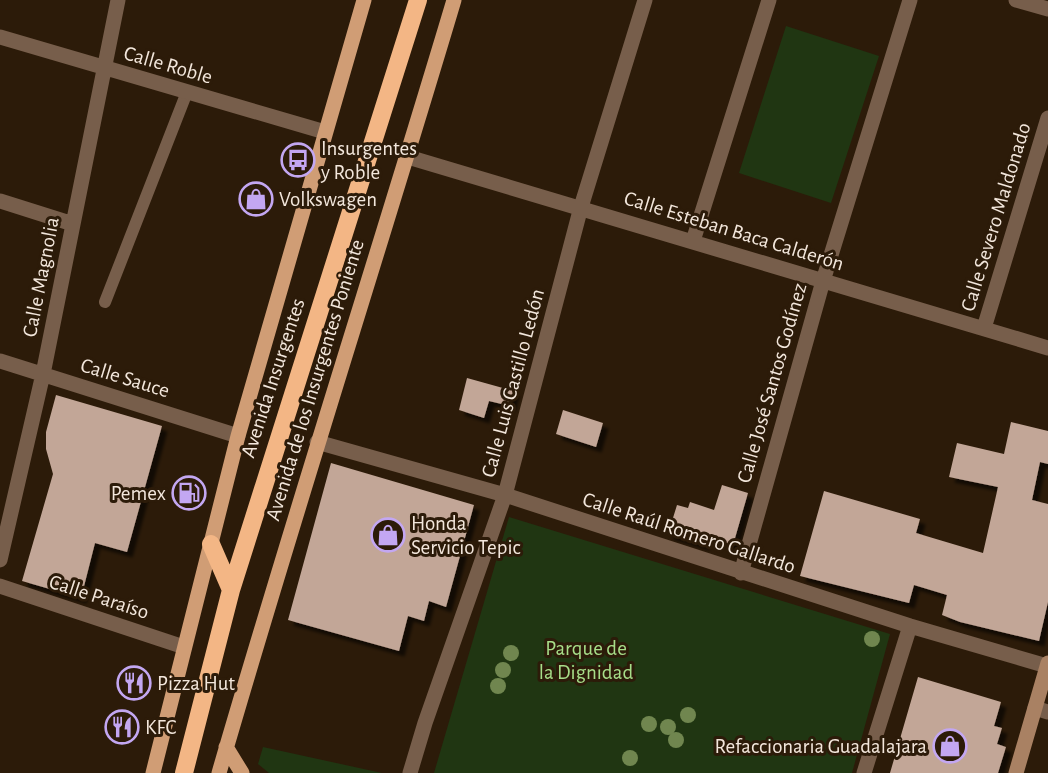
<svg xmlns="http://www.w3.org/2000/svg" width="1048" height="773" viewBox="0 0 1048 773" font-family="'Alegreya Sans',sans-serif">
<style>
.green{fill:#203612}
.building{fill:#c2a697;filter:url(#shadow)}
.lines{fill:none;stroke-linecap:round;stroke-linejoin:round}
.lane{stroke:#775e4b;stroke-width:12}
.street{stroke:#775e4b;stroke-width:15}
.secondary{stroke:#a98163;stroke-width:15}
.primary{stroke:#d09d75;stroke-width:15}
.highway{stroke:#f3b685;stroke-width:18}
.tree{fill:#70864f}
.labels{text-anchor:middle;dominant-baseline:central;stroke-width:6;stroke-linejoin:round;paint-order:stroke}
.street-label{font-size:21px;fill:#f3e7dc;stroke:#2c1b09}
.poi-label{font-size:21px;fill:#f3e7dc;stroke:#2c1b09;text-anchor:start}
.park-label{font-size:21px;fill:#a7de89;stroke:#2c1b09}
</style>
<defs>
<filter id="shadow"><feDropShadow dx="5.5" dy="5.5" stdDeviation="1.5" flood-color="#0009"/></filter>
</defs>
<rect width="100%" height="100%" fill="#2c1b09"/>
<path class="green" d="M786 26 879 56 831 203 739 173Z
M509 517 890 634 852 773H434Z
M263 747 382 773H269L258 764Z"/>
<path class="building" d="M467 378 514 391 510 406 489 401 484 418 459 410Z
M56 395 162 426 127 552 95 543 81 598 22 581 53 474 46 449V432Z
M563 410 603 423 596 447 556 434Z
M1011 422 1048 431V464L1040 462 1032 500 1048 504V602L1039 641 960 622 942 615 947 595 914 585 909 603 800 576 824 491 920 519 916 533 983 553 998 487 949 477 957 443 1004 454Z
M331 463 474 505 446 607 429 601 424 621 408 616 399 651 288 620Z
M722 485 748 493 733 545 706 537 704 545 668 534 677 505 688 508 690 502 714 510Z
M918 677 1001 702 994 726 1002 728 997 744 1006 747 998 773H890Z"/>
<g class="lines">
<path class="lane" d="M105 302 187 92"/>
<path class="street" d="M1016 0 1048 9
M0 37 325 132
M408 157 1048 348
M0 201 73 224
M693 241 769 0
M984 328 1048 118
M0 361 238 436
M317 442 505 495 910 626 1047 666
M0 560 43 374 118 0
M741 573 823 281 910 0
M0 586 184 647
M1035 708 1048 712
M410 773 425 723 505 495 581 207 645 0
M864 773 910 626"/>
<path class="secondary" d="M1016 773 1048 663"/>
<path class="primary" d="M226 747 242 773
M153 773 238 436 364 0
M219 773C294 514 377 258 454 0"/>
<path class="highway" d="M211 544 231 590
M184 773 231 590 418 0"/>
</g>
<g class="tree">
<circle cx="872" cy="639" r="8"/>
<circle cx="511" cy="653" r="8"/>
<circle cx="503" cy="670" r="8"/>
<circle cx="498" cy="686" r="8"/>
<circle cx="688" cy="715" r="8"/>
<circle cx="649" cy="724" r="8"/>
<circle cx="668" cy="727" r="8"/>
<circle cx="676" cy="740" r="8"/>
<circle cx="630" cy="758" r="8"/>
</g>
<defs>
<g id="bus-ring" transform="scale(1.725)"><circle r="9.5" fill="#2c1b09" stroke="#c3a7f2" stroke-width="1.5"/><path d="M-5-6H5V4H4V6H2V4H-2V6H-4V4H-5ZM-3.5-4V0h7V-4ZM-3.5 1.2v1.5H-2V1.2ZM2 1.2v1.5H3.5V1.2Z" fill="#c3a7f2"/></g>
<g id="shop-ring" transform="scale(1.725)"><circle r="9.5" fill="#2c1b09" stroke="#c3a7f2" stroke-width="1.5"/><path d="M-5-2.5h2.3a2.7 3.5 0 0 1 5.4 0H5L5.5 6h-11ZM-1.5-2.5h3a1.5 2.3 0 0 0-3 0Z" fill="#c3a7f2"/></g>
<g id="fuel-ring" transform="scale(1.725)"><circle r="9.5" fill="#2c1b09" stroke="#c3a7f2" stroke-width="1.5"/><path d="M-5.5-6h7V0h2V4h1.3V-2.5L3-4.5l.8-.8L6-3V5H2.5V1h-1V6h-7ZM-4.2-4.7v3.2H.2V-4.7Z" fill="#c3a7f2"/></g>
<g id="restaurant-ring" transform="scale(1.725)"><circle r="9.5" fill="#2c1b09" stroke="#c3a7f2" stroke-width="1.5"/><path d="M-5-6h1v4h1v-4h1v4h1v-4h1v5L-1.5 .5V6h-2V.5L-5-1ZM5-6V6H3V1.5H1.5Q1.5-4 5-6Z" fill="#c3a7f2"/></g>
</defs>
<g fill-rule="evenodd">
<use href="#bus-ring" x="298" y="160"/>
<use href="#shop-ring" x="256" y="199"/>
<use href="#fuel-ring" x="189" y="493"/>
<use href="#shop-ring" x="388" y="535"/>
<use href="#restaurant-ring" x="134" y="683"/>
<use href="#restaurant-ring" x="122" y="727"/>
<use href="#shop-ring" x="950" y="746"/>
</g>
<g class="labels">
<g class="street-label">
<text transform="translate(168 65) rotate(16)">Calle Roble</text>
<text transform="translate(996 217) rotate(-73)">Calle Severo Maldonado</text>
<text transform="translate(734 231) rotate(17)">Calle Esteban Baca Calderón</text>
<text transform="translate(41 277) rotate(-79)">Calle Magnolia</text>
<text transform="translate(125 378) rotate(17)">Calle Sauce</text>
<text transform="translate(273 378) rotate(-72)">Avenida Insurgentes</text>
<text transform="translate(315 380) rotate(-73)">Avenida de los Insurgentes Poniente</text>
<text transform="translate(513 383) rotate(-75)">Calle Luis Castillo Ledón</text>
<text transform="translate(772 383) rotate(-74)">Calle José Santos Godínez</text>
<text transform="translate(689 533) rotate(18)">Calle Raúl Romero Gallardo</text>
<text transform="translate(99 597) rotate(18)">Calle Paraíso</text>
</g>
<g class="poi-label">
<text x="321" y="148">Insurgentes<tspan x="321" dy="24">y Roble</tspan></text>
<text x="279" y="199">Volkswagen</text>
<text x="166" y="493" text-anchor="end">Pemex</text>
<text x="411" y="523">Honda<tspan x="411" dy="24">Servicio Tepic</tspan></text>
<text x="157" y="683">Pizza Hut</text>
<text x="145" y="727">KFC</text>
<text x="927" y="746" text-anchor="end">Refaccionaria Guadalajara</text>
</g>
<g class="park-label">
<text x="586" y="648">Parque de<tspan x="586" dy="24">la Dignidad</tspan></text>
</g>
</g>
</svg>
